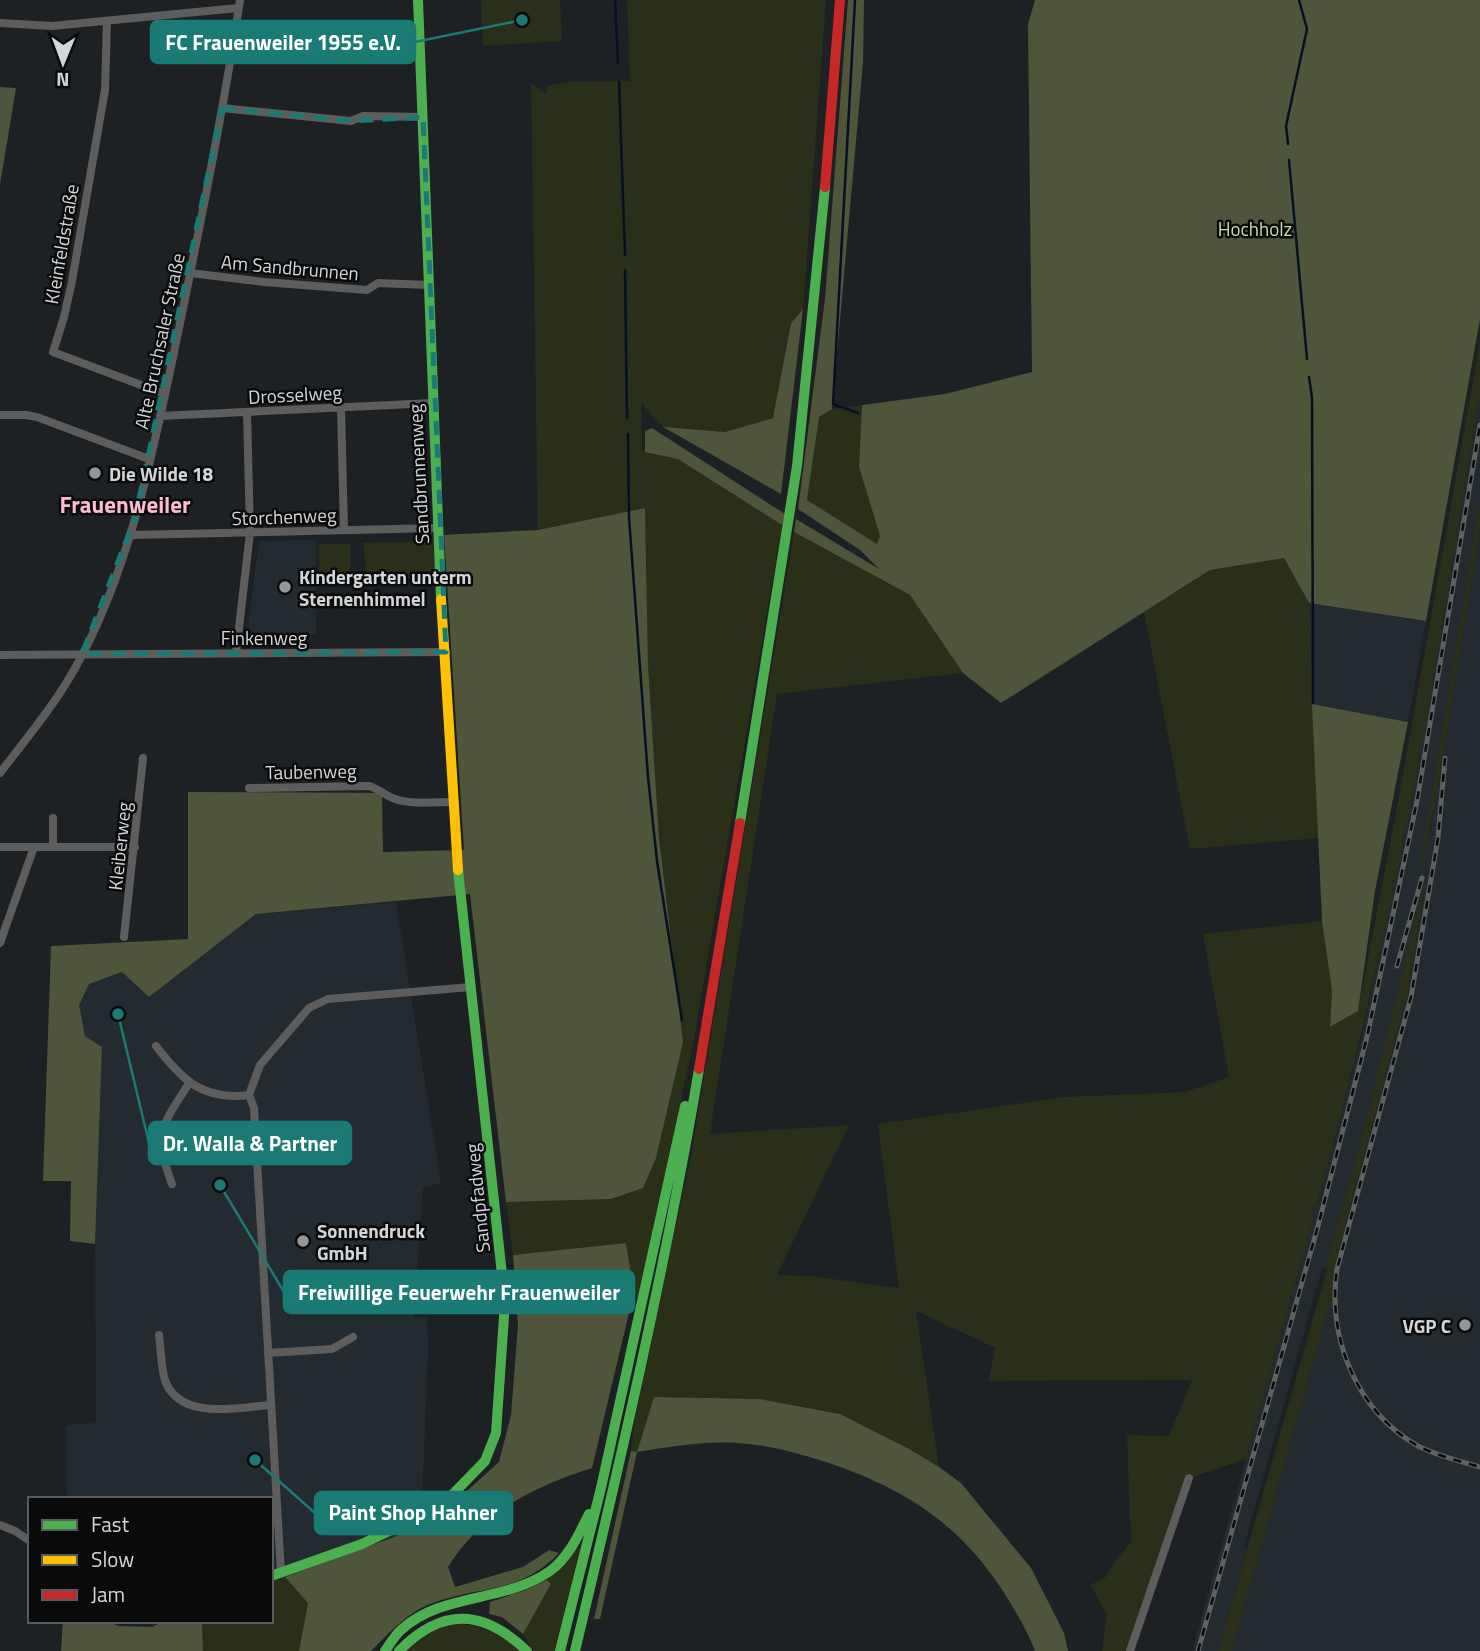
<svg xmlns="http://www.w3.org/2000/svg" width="1480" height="1651" viewBox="0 0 1480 1651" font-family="'Titillium Web',sans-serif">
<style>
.built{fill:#232a30}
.green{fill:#2a2f19}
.forest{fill:#4e553b}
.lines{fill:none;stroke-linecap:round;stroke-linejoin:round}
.stream{stroke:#051022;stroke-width:2.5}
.street{stroke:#5d5d5d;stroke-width:8}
.fast{stroke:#4caf50;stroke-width:10}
.slow{stroke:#ffc107;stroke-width:10}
.jam{stroke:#c62828;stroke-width:10}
.rail-casing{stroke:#5f6161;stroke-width:5}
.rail{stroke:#090a0b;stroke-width:2.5;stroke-dasharray:8;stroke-linecap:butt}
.marked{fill:none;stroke:#197b73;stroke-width:5;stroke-dasharray:14 9;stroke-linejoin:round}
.poi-dot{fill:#949698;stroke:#090a0b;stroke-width:2.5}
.labels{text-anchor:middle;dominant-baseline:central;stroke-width:5;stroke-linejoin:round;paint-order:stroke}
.park-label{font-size:19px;fill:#cedba2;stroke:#090a0b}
.street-label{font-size:19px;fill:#d3d5d7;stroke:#090a0b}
.poi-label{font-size:19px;font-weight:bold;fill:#d3d5d7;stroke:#090a0b;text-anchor:start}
.quarter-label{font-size:23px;font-weight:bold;fill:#fcbbd1;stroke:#090a0b}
.leader{fill:none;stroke:#197b73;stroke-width:2.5}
.callout-dot{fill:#197b73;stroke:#090a0b;stroke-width:2.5}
.callout{fill:#197b73;stroke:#197b73;stroke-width:2.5}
.callout-label{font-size:21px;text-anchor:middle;font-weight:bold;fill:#fff}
</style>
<rect width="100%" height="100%" fill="#1e2123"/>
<path class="built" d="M1480 395V499L1430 803 1429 837 1480 529V1651H1232L1329 1307 1331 1306 1334 1268 1407 996 1425 887H1423L1363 1132 1325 1269 1322 1268 1244 1546 1247 1548 1218 1651H1192L1312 1224 1311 1215 1314 1204H1318L1362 1036 1411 800Z
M316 540V634H247L259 541Z
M1309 603 1426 621 1408 722 1312 704Z
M396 902 441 1183 423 1187 414 1317H427L428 1351 421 1525 402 1534 295 1575 271 1582V1499H67L66 1425 96 1423 95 1244 102 1047 85 1036 79 1005 89 984 122 972 149 997 256 914Z"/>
<path class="green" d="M481 0H560L562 41 483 46Z
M627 0H826L803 309 791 323 773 418 725 432 663 427 641 403 642 451 678 459 782 525 693 1044 638 1297 634 1292 626 1243 513 1255 506 1202 611 1199 683 1042 659 837 648 665 645 508 538 530 531 83 547 95V86L569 82 630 81Z
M1480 342V395C1456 531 1437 667 1411 802 1384 938 1354 1072 1317 1205L1314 1204 1311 1215 1314 1216 1312 1224 1246 1459 1192 1477 1128 1651H1102L1107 1614 1090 1585 1105 1578 1115 1561 1131 1542 1127 1435 1169 1436 1192 1380 988 1381 996 1348 916 1311 939 1467 911 1450 840 1414 760 1399 655 1397 637 1452 631 1451 635 1419 691 1156 794 532 910 595 963 673 777 694 710 1134 849 1125 777 1275 810 1276 899 1288 878 1124 1065 1097 1185 1092 1229 1077 1203 934 1322 921 1332 991 1330 1027 1358 1011 1399 797Z
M862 405 859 467 880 536 877 544 807 500 819 416 832 409Z
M1480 499V529L1435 804 1421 869H1419Z
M433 541 435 578 367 579 363 543Z
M319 544H350V578H319Z
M1284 558 1309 603 1318 838 1190 849 1144 612 1210 570Z
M1423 886H1425L1407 996 1334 1268 1331 1306 1329 1307 1232 1651H1218L1327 1270 1325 1269 1363 1132Z
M576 1548 581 1549 556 1651H534L523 1634 551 1585 547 1580Z
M285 1577 308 1603 299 1651H203L202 1621H271V1582Z
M452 1624C480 1624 499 1632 519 1651H406L426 1633Z"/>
<path class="forest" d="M848 0H864L863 63 832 409 819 417 807 500 877 544 880 536 859 467 862 405 945 394 1032 372 1028 24 1035 0H1480V319L1426 621 1309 603 1284 558 1210 570 1001 703 963 673 910 595 794 532 796 519 879 569 860 550 798 509 825 299Z
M0 87 16 88 0 185Z
M803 309 781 494 663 427 725 432 773 418 791 323Z
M652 428 785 514 782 525 678 459 645 452V431Z
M645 508 648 665 659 837 683 1042 656 1158 643 1188 611 1199 506 1202 470 894 256 914 149 997 122 972 89 984 79 1005 85 1036 102 1047 95 1244 70 1241 71 1181H43L51 946 188 939V792L382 793 383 852 464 850 444 535 538 530Z
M1312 704 1408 722 1375 891 1358 1011 1330 1027 1332 991 1322 921Z
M626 1243 634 1292 592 1468C532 1487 483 1512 448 1567L455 1587 523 1567 549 1550 559 1553C519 1595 479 1585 430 1604 407 1613 389 1633 371 1651H299L308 1603 285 1577 402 1534 421 1525 468 1490 499 1462 511 1415 518 1325 513 1255Z
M654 1397 760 1399 840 1414 911 1450 939 1467 961 1483 1031 1568 1064 1633 1068 1651H1035C1029 1634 1020 1619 1011 1604 965 1527 909 1490 826 1462 798 1453 768 1445 738 1443 704 1441 670 1447 637 1452L600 1619H594L631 1451 637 1452Z
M547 1580 551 1584 523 1634 502 1617 489 1614 490 1602 526 1590Z
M63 1621H107L118 1626 152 1627 164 1621H202L203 1651H61Z"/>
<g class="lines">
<path class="stream" d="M615 0 618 63
M855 0 833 404 858 413
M619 82 625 255
M1288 144 1286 126 1307 29 1299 0
M1289 160 1307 359
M625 270 627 418
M1309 377 1312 398 1313 703
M628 434 629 517 648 777 657 861 682 1020"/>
<path class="street" d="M107 21 105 90 72 281 64 317 53 352 165 394
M0 23 52 26 238 8
M222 108 351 121 363 116 423 117
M190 273 264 282 367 290 378 283 428 285
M341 407 344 530
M0 415H26L37 417 149 459
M160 416 433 403
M131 535 437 528
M236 653 250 533 247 412
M0 655 446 652
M0 773C26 739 53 707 74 670 130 572 154 448 177 338 200 226 223 113 240 0
M249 788 369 786C379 789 386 796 395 799 413 805 435 802 454 802
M0 847H135
M53 847V818
M124 937 143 758
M0 943 34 847
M156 1046C182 1080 203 1101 249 1095
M172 1184C153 1133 162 1125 190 1082
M159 1335C161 1348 161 1372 166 1383 183 1421 239 1407 271 1405
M268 1353 332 1349 353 1337
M0 1525 15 1531 30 1541
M281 1573 254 1108 249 1095 260 1065 309 1008 328 999 471 987
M1130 1651 1189 1478"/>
<path class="fast" d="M418 0 441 599
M740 823 797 466 825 187
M271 1576 362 1544 418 1517 453 1494 485 1461 496 1433 505 1302 458 870
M385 1651C390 1644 395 1635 401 1630 442 1592 505 1603 550 1571 569 1557 579 1534 589 1514
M399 1651C442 1607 483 1609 527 1651
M560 1651 601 1488 685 1106
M575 1651C621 1458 666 1265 699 1069"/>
<path class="slow" d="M441 599 458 870"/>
<path class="jam" d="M825 187 840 0
M699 1069 740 823"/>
<g class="rail-casing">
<path id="rail" d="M1445 758 1438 838 1411 997 1337 1269C1327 1337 1356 1411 1418 1446 1438 1456 1459 1461 1480 1467
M1397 966 1422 878
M1198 1651 1318 1226 1367 1037 1417 801 1480 425"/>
</g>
<use href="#rail" class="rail"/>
</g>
<path class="marked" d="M222 108 351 121 423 117 446 652 82 654 135 518Z"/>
<g class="poi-dot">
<circle cx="95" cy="473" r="7"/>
<circle cx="285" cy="587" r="7"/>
<circle cx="303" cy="1241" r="7"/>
<circle cx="1465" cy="1325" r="7"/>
</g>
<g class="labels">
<g class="park-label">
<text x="1255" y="228">Hochholz</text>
</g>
<g class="street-label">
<text transform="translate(61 244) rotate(-80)">Kleinfeldstraße</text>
<text transform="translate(290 267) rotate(5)">Am Sandbrunnen</text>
<text transform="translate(159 341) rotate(-78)">Alte Bruchsaler Straße</text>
<text transform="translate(295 394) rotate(-3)">Drosselweg</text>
<text transform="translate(418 474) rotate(-93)">Sandbrunnenweg</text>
<text transform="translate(284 516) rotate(-2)">Storchenweg</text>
<text x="264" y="637">Finkenweg</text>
<text transform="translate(311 771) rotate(-1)">Taubenweg</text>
<text transform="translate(119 846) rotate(-84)">Kleiberweg</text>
<text transform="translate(477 1198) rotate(-96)">Sandpfadweg</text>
</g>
<g class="poi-label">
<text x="109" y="473">Die Wilde 18</text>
<text x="299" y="576">Kindergarten unterm<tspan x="299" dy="22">Sternenhimmel</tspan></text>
<text x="317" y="1230">Sonnendruck<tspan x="317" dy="22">GmbH</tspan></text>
<text x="1451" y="1325" text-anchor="end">VGP C</text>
</g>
<g class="quarter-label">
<text x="125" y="504">Frauenweiler</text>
</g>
</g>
<path class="leader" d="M522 20L415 42M118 1014L149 1143M220 1185L284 1292M255 1460L315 1513"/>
<g class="callout-dot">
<circle cx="522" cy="20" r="7"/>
<circle cx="118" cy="1014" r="7"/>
<circle cx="220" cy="1185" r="7"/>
<circle cx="255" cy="1460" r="7"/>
</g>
<g class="callout">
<rect x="151" y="21" width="264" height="42" rx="7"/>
<rect x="149" y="1122" width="202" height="42" rx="7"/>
<rect x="284" y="1271" width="350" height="42" rx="7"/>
<rect x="315" y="1492" width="197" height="42" rx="7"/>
</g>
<g class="callout-label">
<text x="283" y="50">FC Frauenweiler 1955 e.V.</text>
<text x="250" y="1151">Dr. Walla &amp; Partner</text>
<text x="459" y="1300">Freiwillige Feuerwehr Frauenweiler</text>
<text x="413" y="1520">Paint Shop Hahner</text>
</g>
<rect x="28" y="1497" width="245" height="126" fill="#090a0b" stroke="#5a5b5d" stroke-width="2"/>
<rect x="42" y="1520" width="35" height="10" fill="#4caf50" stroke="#5a5b5d" stroke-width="2"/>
<text x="91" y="1532" font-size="21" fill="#d3d5d7">Fast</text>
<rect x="42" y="1555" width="35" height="10" fill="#ffc107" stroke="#5a5b5d" stroke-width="2"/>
<text x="91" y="1567" font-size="21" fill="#d3d5d7">Slow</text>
<rect x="42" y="1590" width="35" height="10" fill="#c62828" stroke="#5a5b5d" stroke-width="2"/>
<text x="91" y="1602" font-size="21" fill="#d3d5d7">Jam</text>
<g transform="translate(63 63) rotate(181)" stroke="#090a0b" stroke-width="5" paint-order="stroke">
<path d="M0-5L12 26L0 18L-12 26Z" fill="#d3d5d7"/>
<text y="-10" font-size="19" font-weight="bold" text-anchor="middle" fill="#d3d5d7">N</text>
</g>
</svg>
